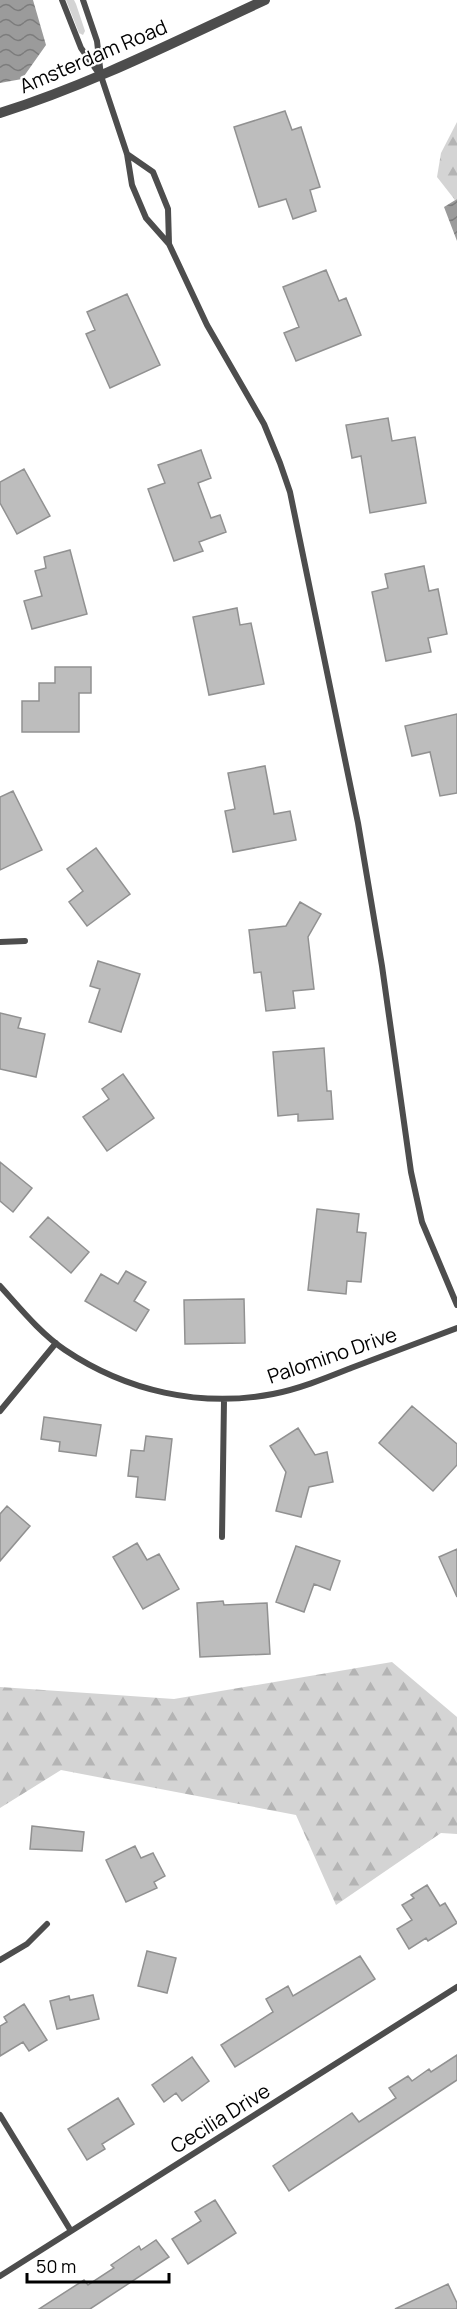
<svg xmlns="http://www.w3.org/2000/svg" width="457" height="2309" viewBox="0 0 457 2309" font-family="Manrope,sans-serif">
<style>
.green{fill:#d4d4d4}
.forest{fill:url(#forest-firs)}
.water{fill:url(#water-waves)}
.building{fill:#bdbdbd;stroke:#919191;stroke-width:1.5}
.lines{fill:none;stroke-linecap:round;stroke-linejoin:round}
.minor{stroke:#4d4d4d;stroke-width:6}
.tertiary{stroke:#4d4d4d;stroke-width:10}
.labels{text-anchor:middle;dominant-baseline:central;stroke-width:4.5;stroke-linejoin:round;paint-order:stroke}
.street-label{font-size:20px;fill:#000;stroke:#fff}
</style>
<defs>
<pattern id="forest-firs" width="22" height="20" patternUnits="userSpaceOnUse" patternTransform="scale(1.5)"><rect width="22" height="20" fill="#d4d4d4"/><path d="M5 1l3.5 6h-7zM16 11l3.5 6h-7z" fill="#b4b4b4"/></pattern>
<pattern id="water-waves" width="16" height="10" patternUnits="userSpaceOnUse" patternTransform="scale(1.5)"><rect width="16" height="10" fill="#9b9b9b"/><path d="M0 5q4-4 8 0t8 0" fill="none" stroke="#7c7c7c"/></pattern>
</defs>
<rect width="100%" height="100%" fill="#fff"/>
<path class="green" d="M66 0H74L76 4 85 31 83 35 79 33Z"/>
<path class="forest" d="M457 122V199L455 200 437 177 441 153Z
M392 1662 457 1717V1834L441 1833 336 1905 296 1815 61 1770 0 1808V1687L174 1699Z"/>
<path class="water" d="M0 0H33L46 45 22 79 0 83Z
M457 199V241L444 207Z"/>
<path class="building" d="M285 111 292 130 301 127 320 187 310 190 316 211 293 219 286 199 259 207 234 127Z
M326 270 339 301 346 298 361 335 296 361 284 333 299 327 283 287Z
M127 294 160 365 110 388 86 334 95 330 87 312Z
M388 418 392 441 415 437 426 503 370 513 361 456 352 458 346 425Z
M201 450 211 478 198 483 211 518 220 515 226 532 199 542 203 551 174 561 148 489 165 483 158 465Z
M24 469 50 516 17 534 0 503V482Z
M70 550 87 614 32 629 24 601 42 596 35 571 46 568 44 557Z
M424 566 429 591 438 589 447 634 428 638 431 652 386 661 372 592 388 588 385 574Z
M237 608 240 625 251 623 264 684 209 695 193 617Z
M55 667H91V693H79V732H22V701H39V683H55Z
M457 714V793L440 796 430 752 412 756 405 726Z
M265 766 274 814 290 811 296 840 233 852 225 811 235 809 228 773Z
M13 791 42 850 0 870V797Z
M96 848 130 894 87 926 69 902 83 891 67 869Z
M300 902 321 914 308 937 314 989 293 991 295 1008 266 1011 261 972 254 973 249 930 286 926Z
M98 961 140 974 121 1032 89 1022 100 989 90 986Z
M0 1013 21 1018 18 1028 45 1034 36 1077 0 1069Z
M324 1048 327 1091H331L333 1119 298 1121V1114L278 1116 273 1052Z
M123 1074 154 1118 107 1151 83 1117 109 1099 102 1089Z
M0 1162 32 1188 13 1212 0 1201Z
M317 1209 359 1214 357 1232 366 1233 361 1282 347 1281 346 1294 308 1290Z
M48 1217 89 1252 71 1273 30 1237Z
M126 1271 146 1282 134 1301 149 1310 136 1331 85 1301 101 1274 118 1284Z
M244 1299 245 1343 185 1344 184 1300Z
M412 1406 457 1444V1465L433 1491 379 1443Z
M44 1417 101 1425 96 1456 59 1451 60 1442 41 1439Z
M298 1428 315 1455 327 1452 333 1482 309 1487 301 1517 276 1511 286 1472 270 1446Z
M146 1436 172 1439 165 1500 136 1497 138 1477 128 1476 131 1450 144 1451Z
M7 1506 30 1526 0 1561V1514Z
M137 1543 147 1560 159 1554 179 1589 143 1609 113 1557Z
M296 1546 340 1561 330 1590 314 1584 304 1612 276 1602Z
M457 1549V1597L439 1557Z
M223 1601 224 1605 267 1603 270 1654 200 1657 197 1603Z
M32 1826 84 1832 82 1851 30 1849Z
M135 1846 141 1858 153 1853 165 1876 154 1882 157 1888 126 1902 106 1860Z
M427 1885 440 1906 445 1903 457 1923 428 1941 426 1938 409 1949 397 1929 412 1920 402 1905 414 1898 411 1895Z
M147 1951 176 1958 167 1993 138 1986Z
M360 1956 375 1979 235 2067 221 2045 273 2012 266 1999 288 1986 293 1996Z
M93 1995 99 2019 57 2029 50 2001 69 1996 70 2000Z
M24 2004 47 2040 29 2051 23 2042 0 2056V2026L7 2022 4 2017Z
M457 2055V2080L289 2191 273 2166 352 2113 359 2122 396 2098 389 2088 408 2076 412 2081 429 2069 431 2072Z
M192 2057 209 2081 182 2101 176 2093 164 2102 152 2085Z
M118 2098 134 2124 102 2144 105 2149 87 2160 68 2129Z
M215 2200 236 2233 188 2264 172 2239 201 2221 195 2212Z
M156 2240 169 2257 90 2309H39L84 2280 88 2285 114 2268 111 2265 139 2246 141 2250Z
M448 2284 457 2303V2309H395Z"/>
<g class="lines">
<path class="minor" d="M62 0 81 48 100 75
M83 0 97 41 101 76 127 154 132 185 146 218 169 244 207 325 264 424 280 463 290 492 358 823 382 966 411 1172 422 1222 457 1305
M127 154 153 172 168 209 169 244
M0 942 25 941
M0 1286C20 1308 40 1333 65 1350 126 1391 200 1408 273 1394 299 1389 326 1378 351 1368 386 1355 422 1341 457 1328
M0 1411 56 1343
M222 1537 224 1400
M0 1960 27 1944 47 1924
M0 2115 71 2231
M0 2276 457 1987"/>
<path class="tertiary" d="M0 113C92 84 178 40 265 0"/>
</g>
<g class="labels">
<g class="street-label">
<text transform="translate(93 56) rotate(-23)">Amsterdam Road</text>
<text transform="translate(332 1355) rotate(-19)">Palomino Drive</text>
<text transform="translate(220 2118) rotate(-32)">Cecilia Drive</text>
</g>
</g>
<path d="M27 2273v9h142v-9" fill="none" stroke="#000000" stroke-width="3"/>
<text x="36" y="2273" font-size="18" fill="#000000" stroke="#ffffff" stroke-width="4.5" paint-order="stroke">50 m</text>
</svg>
